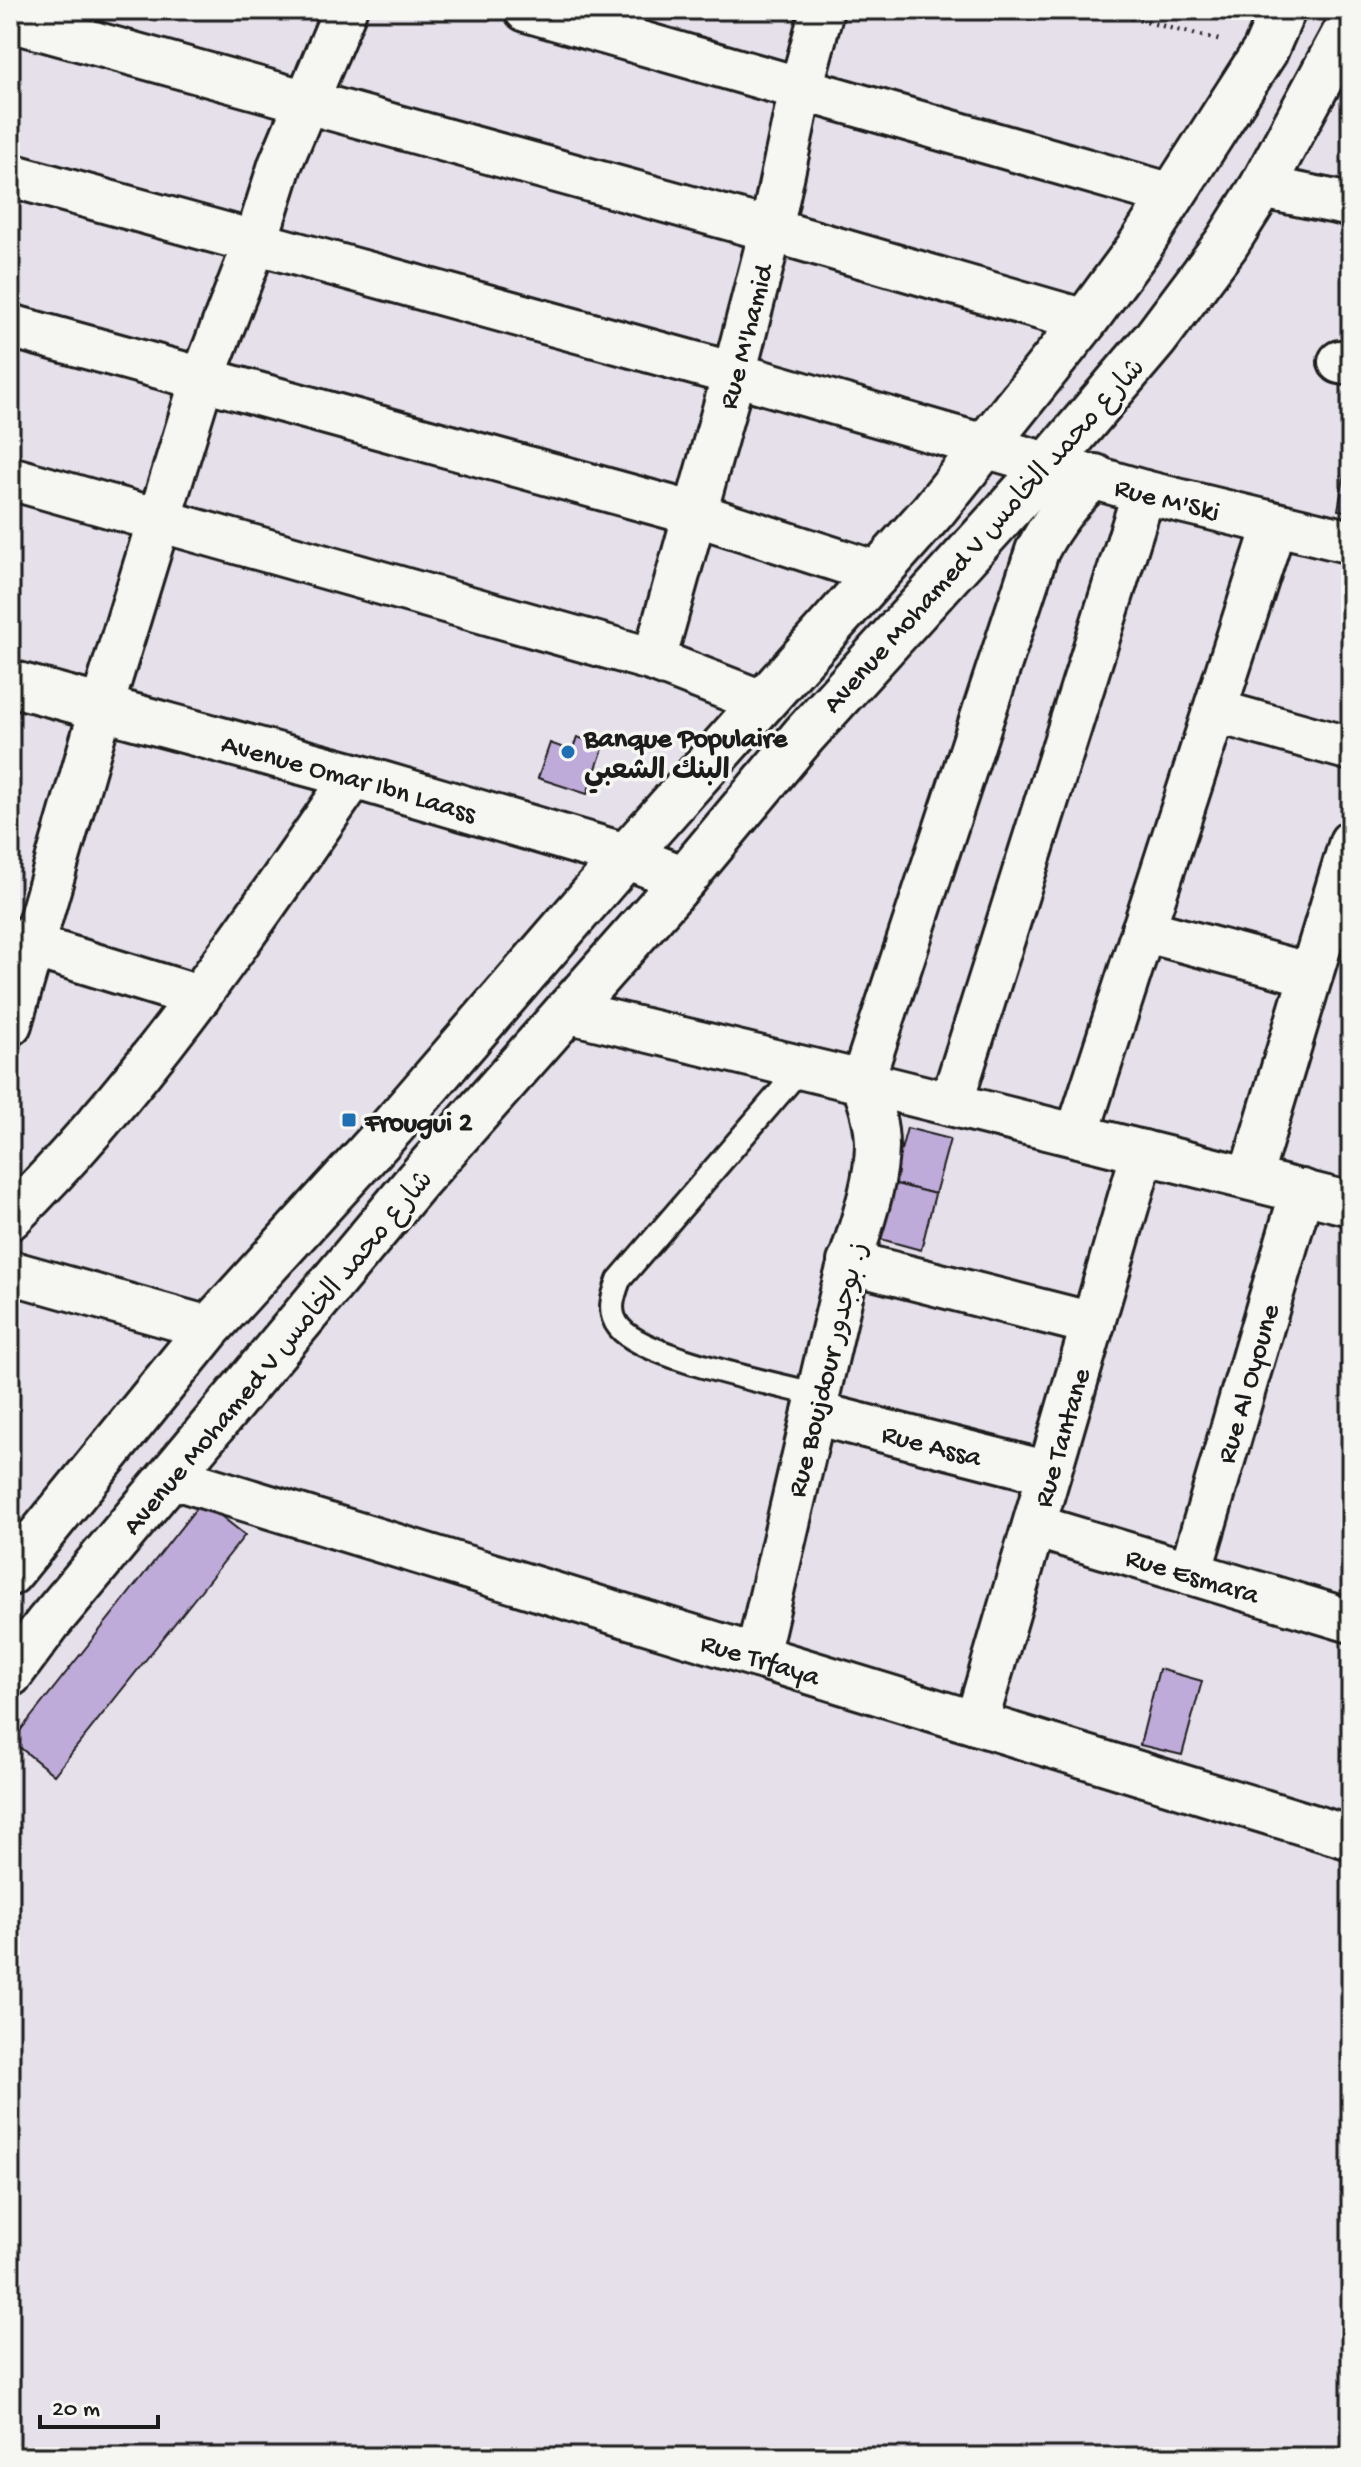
<svg xmlns="http://www.w3.org/2000/svg" width="1361" height="2467" font-family="'Gochi Hand','Playpen Sans Arabic',sans-serif">
  <style>
    .building { fill: #bfabda; stroke: #1c1c1c; stroke-width: 2 }
    .lines { fill: none; stroke-linecap: round; stroke-linejoin: round }
    .service-casing { stroke: #1c1c1c; stroke-width: 28 }
    .minor-casing { stroke: #1c1c1c; stroke-width: 48 }
    .tertiary-casing { stroke: #1c1c1c; stroke-width: 50 }
    .primary-casing { stroke: #1c1c1c; stroke-width: 50 }
    .path { stroke: #1c1c1c; stroke-width: 5; stroke-dasharray: 2 6; stroke-linecap: butt }
    .service { stroke: #f6f6f2; stroke-width: 22 }
    .minor { stroke: #f6f6f2; stroke-width: 42 }
    .tertiary { stroke: #f6f6f2; stroke-width: 44 }
    .primary { stroke: #f6f6f2; stroke-width: 44 }
    .poi-dot { fill: #1f6fb2; stroke: #f6f6f2; stroke-width: 3 }
    .labels { text-anchor: middle; stroke-width: 7; stroke-linejoin: round; paint-order: stroke }
    .street-label { font-size: 28px; fill: #1c1c1c; stroke: #f6f6f2 }
    .poi-label { font-size: 28px; font-weight: bold; fill: #1c1c1c; stroke: #f6f6f2; text-anchor: start }
  </style>
  <rect width="100%" height="100%" fill="#e6e0eb"/>
  <filter id="ink" filterUnits="userSpaceOnUse"><feTurbulence type="fractalNoise" baseFrequency=".0125" numOctaves="2"/><feDisplacementMap in="SourceGraphic" scale="16" xChannelSelector="R" yChannelSelector="G"/><feConvolveMatrix kernelMatrix="1 2 1 2 8 2 1 2 1" color-interpolation-filters="sRGB"/></filter>
  <g filter="url(#ink)">
    <!-- building -->
    <g class="building">
      <path d="M 1351,438 L 1351,512 L 1338,510 Z"/>
      <path d="M 577,737 L 604,746 L 587,794 L 538,778 L 550,743 L 572,751 Z"/>
      <path d="M 907,1128 L 950,1139 L 935,1194 L 892,1183 Z"/>
      <path d="M 892,1183 L 935,1194 L 921,1250 L 877,1238 Z"/>
      <path d="M 202,1501 L 245,1535 L 54,1775 L 12,1741 Z"/>
      <path d="M 1159,1669 L 1202,1681 L 1182,1755 L 1140,1745 Z"/>
    </g>
    <g class="lines">
      <defs>
        <path id="service" d="M 802,1067 L 619,1280 C 613,1296 607,1312 619,1327 C 643,1358 776,1384 818,1395"/>
        <g id="minor">
          <path d="M 526,10 L 1172,195"/>
          <path d="M 10,20 L 771,230 L 1085,321"/>
          <path id="s1" d="M 10,175 L 734,374 L 1144,492 L 1351,542"/>
          <path d="M 1262,187 L 1351,205"/>
          <path d="M 10,326 L 695,514 L 878,573"/>
          <path d="M 1340,362 L 1351,363"/>
          <path d="M 10,478 L 654,660 L 762,702"/>
          <path id="s2" d="M 654,660 L 734,374 L 771,230 L 801,88 L 822,10"/>
          <path d="M 1215,711 L 1351,749"/>
          <path d="M 1143,930 L 1311,975"/>
          <path d="M 10,939 L 199,997"/>
          <path d="M 566,1011 L 862,1082 L 1351,1204"/>
          <path d="M 10,1024 L 102,706 L 202,380 L 256,241 L 280,165 L 345,10"/>
          <path d="M 951,1104 L 1144,492"/>
          <path d="M 1077,1135 L 1275,524"/>
          <path d="M 1250,1178 L 1351,842"/>
          <path d="M 10,1218 C 143,1086 248,930 354,776"/>
          <path d="M 849,1262 L 1093,1324"/>
          <path d="M 10,1272 L 209,1328"/>
          <path id="s3" d="M 814,1413 L 1049,1473"/>
          <path id="s4" d="M 172,1477 L 1351,1838"/>
          <path id="s5" d="M 1034,1526 L 1351,1621"/>
          <path id="s6" d="M 1190,1573 L 1302,1191"/>
          <path d="M 757,1656 C 786,1534 814,1411 843,1288 C 854,1241 876,1195 877,1146 C 877,1123 871,1103 862,1082 L 1037,551 C 1052,521 1071,499 1095,476"/>
          <path id="s7" d="M 976,1723 L 1143,1152"/>
        </g>
        <g id="tertiary">
          <path id="s8" d="M 10,683 L 354,776 L 626,856 L 684,879"/>
        </g>
        <g id="primary">
          <path d="M 10,1573 L 209,1328 L 392,1127 L 626,856 L 933,511 L 1085,321 L 1138,249 L 1265,51 L 1283,10"/>
          <path d="M 10,1674 L 48,1623 L 417,1181 L 684,879 L 804,735 L 1049,464 L 1155,339 L 1226,244 L 1262,187 L 1351,22"/>
        </g>
      </defs>
      <!-- service casing -->
      <use href="#service" class="service-casing"/>
      <!-- minor casing -->
      <use href="#minor" class="minor-casing"/>
      <!-- tertiary casing -->
      <use href="#tertiary" class="tertiary-casing"/>
      <!-- primary casing -->
      <use href="#primary" class="primary-casing"/>
      <!-- path -->
      <path class="path" d="M 1100,10 L 1223,41"/>
      <!-- service -->
      <use href="#service" class="service"/>
      <!-- minor -->
      <use href="#minor" class="minor"/>
      <!-- tertiary -->
      <use href="#tertiary" class="tertiary"/>
      <!-- primary -->
      <use href="#primary" class="primary"/>
    </g>
  </g>
  <!-- markers -->
  <g class="poi-dot">
    <circle cx="568" cy="752" r="8"/>
    <rect x="341" y="1112" width="16" height="16" rx="4"/>
  </g>
  <g class="labels">
    <!-- street labels -->
    <g class="street-label">
      <text dy="10" stroke="none"><textPath href="#s2" startOffset="336">Rue M'hamid</textPath></text>
      <text dy="10" stroke="none"><textPath href="#s1" startOffset="1202">Rue M'Ski</textPath></text>
      <text transform="translate(982 534) rotate(-48)" y="10">Avenue Mohamed V شارع محمد الخامس</text>
      <text dy="10" stroke="none"><textPath href="#s8" startOffset="352">Avenue Omar Ibn Laass</textPath></text>
      <text transform="translate(276 1351) rotate(-50)" y="10">Avenue Mohamed V شارع محمد الخامس</text>
      <text transform="translate(825 1369) rotate(-76)" y="10">Rue Boujdour ز. بوجدور</text>
      <text dy="10" stroke="none"><textPath href="#s6" startOffset="198">Rue Al Oyoune</textPath></text>
      <text dy="10" stroke="none"><textPath href="#s7" startOffset="298">Rue Tantane</textPath></text>
      <text dy="10" stroke="none"><textPath href="#s3" startOffset="122">Rue Assa</textPath></text>
      <text dy="10" stroke="none"><textPath href="#s5" startOffset="166">Rue Esmara</textPath></text>
      <text dy="10" stroke="none"><textPath href="#s4" startOffset="616">Rue Trfaya</textPath></text>
    </g>
    <!-- poi labels -->
    <g class="poi-label">
      <text x="584" y="746">Banque Populaire<tspan x="584" dy="32">البنك الشعبي</tspan></text>
      <text x="365" y="1130">Frougui 2</text>
    </g>
  </g>
  <!-- margin -->
  <rect width="1361" height="2467" fill="none" stroke="#f6f6f2" stroke-width="40"/>
  <rect x="20" y="20" width="1321" height="2427" fill="none" stroke="#1c1c1c" stroke-width="3" filter="url(#ink)"/>
  <!-- scale -->
  <path d="M40 2415v12h118v-12" fill="none" stroke="#1c1c1c" stroke-width="4"/>
  <text x="52" y="2415" font-size="24" fill="#1c1c1c" stroke="#f6f6f2" stroke-width="6" paint-order="stroke">20 m</text>
</svg>
